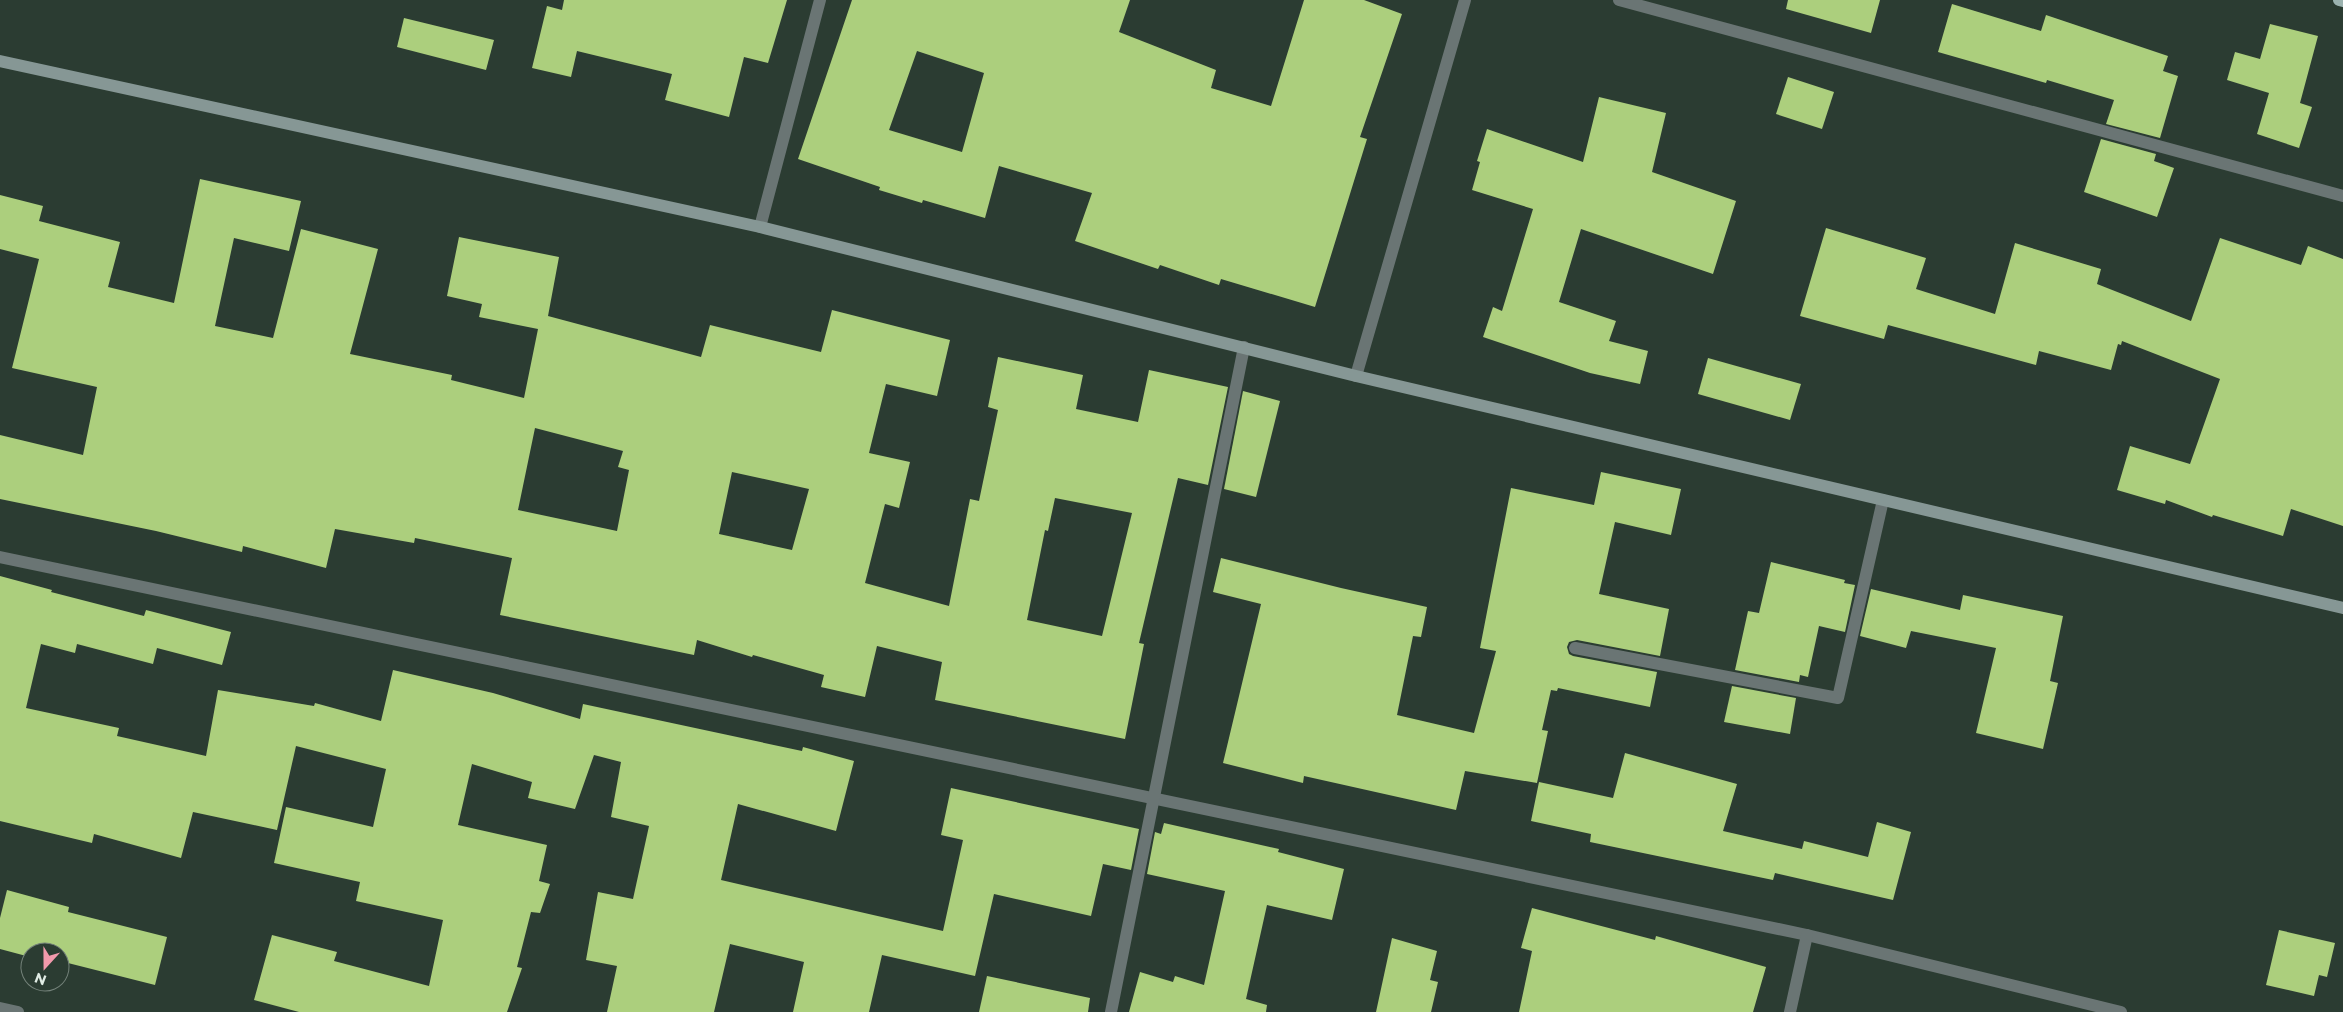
<svg xmlns="http://www.w3.org/2000/svg" width="2343" height="1012" font-family="Montserrat,sans-serif">
  <style>
    .building { fill: #accf7d; fill-rule: evenodd }
    .lines { fill: none; stroke-linecap: round; stroke-linejoin: round }
    .street { stroke: #6a7574; stroke-width: 12 }
    .secondary { stroke: #869795; stroke-width: 12 }
    .primary { stroke: #9bb2af; stroke-width: 12 }
  </style>
  <rect width="100%" height="100%" fill="#2b3c32"/>
  <!-- building -->
  <g class="building">
    <path d="M 564,0 L 787,0 L 768,63 L 744,57 L 729,117 L 665,100 L 672,74 L 577,51 L 571,77 L 532,68 L 547,6 L 562,10 Z"/>
    <path d="M 852,0 L 1130,0 L 1119,32 L 1216,70 L 1211,88 L 1271,106 L 1304,0 L 1364,0 L 1402,14 L 1360,137 L 1367,139 L 1315,307 L 1221,279 L 1219,285 L 1160,265 L 1158,269 L 1075,241 L 1092,193 L 999,166 L 985,218 L 923,200 L 922,203 L 879,190 L 880,187 L 798,159 ZM 917,51 L 984,73 L 962,152 L 889,130 Z"/>
    <path d="M 1788,0 L 1880,0 L 1871,33 L 1786,9 Z"/>
    <path d="M 1952,4 L 2041,31 L 2046,15 L 2168,56 L 2163,71 L 2178,76 L 2160,138 L 2106,124 L 2114,100 L 2047,80 L 2046,83 L 1938,52 Z"/>
    <path d="M 404,18 L 494,40 L 486,70 L 397,47 Z"/>
    <path d="M 2270,24 L 2318,36 L 2300,103 L 2312,107 L 2299,148 L 2257,134 L 2269,93 L 2227,80 L 2235,52 L 2260,59 Z"/>
    <path d="M 1788,77 L 1834,92 L 1822,129 L 1776,114 Z"/>
    <path d="M 1599,97 L 1666,113 L 1652,172 L 1736,201 L 1713,274 L 1581,229 L 1559,302 L 1616,321 L 1609,341 L 1648,351 L 1640,384 L 1590,373 L 1483,337 L 1493,307 L 1502,311 L 1533,209 L 1472,190 L 1480,162 L 1477,161 L 1487,129 L 1583,162 Z"/>
    <path d="M 2101,139 L 2156,154 L 2154,161 L 2174,168 L 2157,217 L 2084,192 Z"/>
    <path d="M 200,179 L 301,201 L 289,251 L 234,238 L 215,326 L 273,338 L 301,229 L 378,249 L 350,354 L 452,375 L 451,380 L 524,398 L 538,329 L 479,317 L 482,304 L 447,296 L 459,237 L 559,257 L 548,316 L 701,357 L 710,325 L 821,352 L 832,310 L 950,340 L 937,396 L 886,384 L 869,453 L 910,462 L 899,508 L 885,504 L 865,583 L 949,606 L 970,499 L 979,501 L 998,410 L 988,407 L 998,357 L 1083,375 L 1076,409 L 1138,422 L 1149,370 L 1228,387 L 1208,485 L 1178,478 L 1139,643 L 1144,644 L 1125,739 L 935,700 L 942,662 L 877,646 L 865,697 L 821,687 L 824,675 L 753,655 L 752,657 L 697,640 L 694,655 L 500,615 L 512,558 L 415,538 L 414,543 L 335,529 L 326,568 L 243,546 L 242,552 L 156,531 L 0,499 L 0,435 L 83,455 L 97,387 L 12,368 L 39,259 L 0,249 L 0,195 L 43,206 L 39,221 L 120,242 L 108,287 L 174,303 ZM 535,428 L 623,451 L 618,467 L 629,470 L 617,531 L 518,510 ZM 732,472 L 809,489 L 792,550 L 719,534 ZM 1055,498 L 1132,513 L 1102,636 L 1027,620 L 1045,530 L 1048,531 Z"/>
    <path d="M 1826,228 L 1926,258 L 1916,289 L 1995,314 L 2015,243 L 2101,269 L 2097,284 L 2191,321 L 2220,238 L 2301,265 L 2308,246 L 2343,259 L 2343,526 L 2291,509 L 2283,536 L 2213,515 L 2212,517 L 2166,500 L 2165,504 L 2117,490 L 2130,446 L 2190,464 L 2220,379 L 2122,341 L 2121,345 L 2118,344 L 2111,370 L 2039,351 L 2036,365 L 1888,325 L 1884,339 L 1800,316 Z"/>
    <path d="M 1708,358 L 1801,384 L 1790,420 L 1698,394 Z"/>
    <path d="M 1243,391 L 1280,401 L 1256,497 L 1224,489 Z"/>
    <path d="M 1601,472 L 1681,489 L 1671,535 L 1615,522 L 1599,594 L 1669,609 L 1660,656 L 1577,640 L 1569,642 L 1567,647 L 1569,654 L 1573,656 L 1657,672 L 1650,707 L 1558,688 L 1557,691 L 1551,690 L 1542,730 L 1548,731 L 1537,783 L 1465,771 L 1456,810 L 1304,776 L 1303,783 L 1223,763 L 1261,604 L 1213,592 L 1221,558 L 1341,588 L 1427,607 L 1421,637 L 1413,636 L 1397,715 L 1474,733 L 1496,651 L 1480,648 L 1511,488 L 1594,505 Z"/>
    <path d="M 1771,562 L 1845,580 L 1844,583 L 1855,585 L 1845,632 L 1819,626 L 1808,677 L 1800,675 L 1799,682 L 1735,670 L 1748,611 L 1759,613 Z"/>
    <path d="M 0,576 L 52,590 L 51,592 L 144,616 L 146,610 L 231,632 L 222,665 L 157,648 L 153,664 L 77,644 L 75,653 L 41,644 L 26,708 L 119,728 L 117,736 L 206,756 L 218,690 L 314,706 L 315,703 L 381,721 L 393,670 L 493,693 L 580,719 L 583,704 L 802,751 L 803,747 L 854,761 L 836,831 L 738,804 L 721,880 L 943,931 L 963,840 L 941,835 L 951,788 L 1139,829 L 1131,870 L 1103,864 L 1091,916 L 994,894 L 975,976 L 882,955 L 869,1012 L 793,1012 L 804,962 L 730,944 L 714,1012 L 607,1012 L 617,966 L 586,960 L 598,892 L 633,899 L 649,826 L 611,817 L 621,762 L 594,755 L 575,809 L 528,798 L 532,782 L 472,764 L 458,825 L 547,845 L 539,881 L 550,884 L 540,913 L 531,912 L 517,967 L 522,968 L 507,1012 L 299,1012 L 254,1000 L 272,935 L 337,952 L 334,961 L 429,986 L 443,920 L 356,901 L 360,882 L 274,863 L 286,807 L 373,827 L 386,769 L 296,746 L 277,830 L 193,812 L 181,858 L 94,834 L 92,843 L 0,821 Z"/>
    <path d="M 1871,589 L 1960,610 L 1963,595 L 2063,616 L 2050,681 L 2058,683 L 2043,749 L 1976,733 L 1996,648 L 1911,631 L 1906,648 L 1860,636 Z"/>
    <path d="M 1732,686 L 1796,698 L 1790,734 L 1724,722 Z"/>
    <path d="M 1625,753 L 1737,784 L 1723,831 L 1802,849 L 1804,841 L 1868,857 L 1877,822 L 1911,832 L 1893,900 L 1775,873 L 1773,880 L 1590,842 L 1591,834 L 1531,821 L 1539,782 L 1613,798 Z"/>
    <path d="M 1164,823 L 1279,849 L 1278,852 L 1344,869 L 1332,920 L 1267,905 L 1246,999 L 1267,1005 L 1266,1012 L 1129,1012 L 1140,972 L 1173,982 L 1175,976 L 1204,985 L 1225,891 L 1147,874 L 1155,832 L 1161,834 Z"/>
    <path d="M 7,890 L 69,907 L 68,912 L 167,937 L 155,985 L 60,961 L 60,952 L 30,952 L 30,957 L 0,949 L 0,918 Z"/>
    <path d="M 1532,908 L 1655,940 L 1656,936 L 1766,967 L 1753,1012 L 1519,1012 L 1532,951 L 1521,948 Z"/>
    <path d="M 2279,930 L 2335,943 L 2327,977 L 2319,975 L 2314,996 L 2266,985 Z"/>
    <path d="M 1392,938 L 1437,951 L 1430,980 L 1438,982 L 1431,1012 L 1376,1012 Z"/>
    <path d="M 987,976 L 1090,998 L 1088,1012 L 979,1012 Z"/>
  </g>
  <g class="lines">
    <!-- street -->
    <g class="street">
      <path d="M 1619,0 L 2343,196"/>
      <path d="M 760,227 L 820,0"/>
      <path d="M 1356,376 L 1465,0"/>
      <path d="M 0,557 L 1807,935 L 2121,1012"/>
      <path d="M 1575,648 L 1838,698 L 1883,500"/>
      <path d="M 0,1008 L 18,1012"/>
      <path d="M 1111,1012 L 1244,347"/>
      <path d="M 1790,1012 L 1807,935"/>
    </g>
    <!-- secondary -->
    <path class="secondary" d="M 0,61 L 760,227 L 1356,376 L 2343,608"/>
    <!-- primary -->
    <path class="primary" d="M 2339,0 L 2343,1"/>
  </g>
  <!-- north arrow -->
  <g transform="translate(45 967) rotate(201)"><circle r="24" fill="#2b3c32" stroke="#74827a"/>
  <path d="M0-4L9 19L0 12L-9 19Z" fill="#f29aac"/>
  <text y="-8" font-size="14" font-weight="bold" text-anchor="middle" fill="#e1ece5">N</text>
  </g>
</svg>
